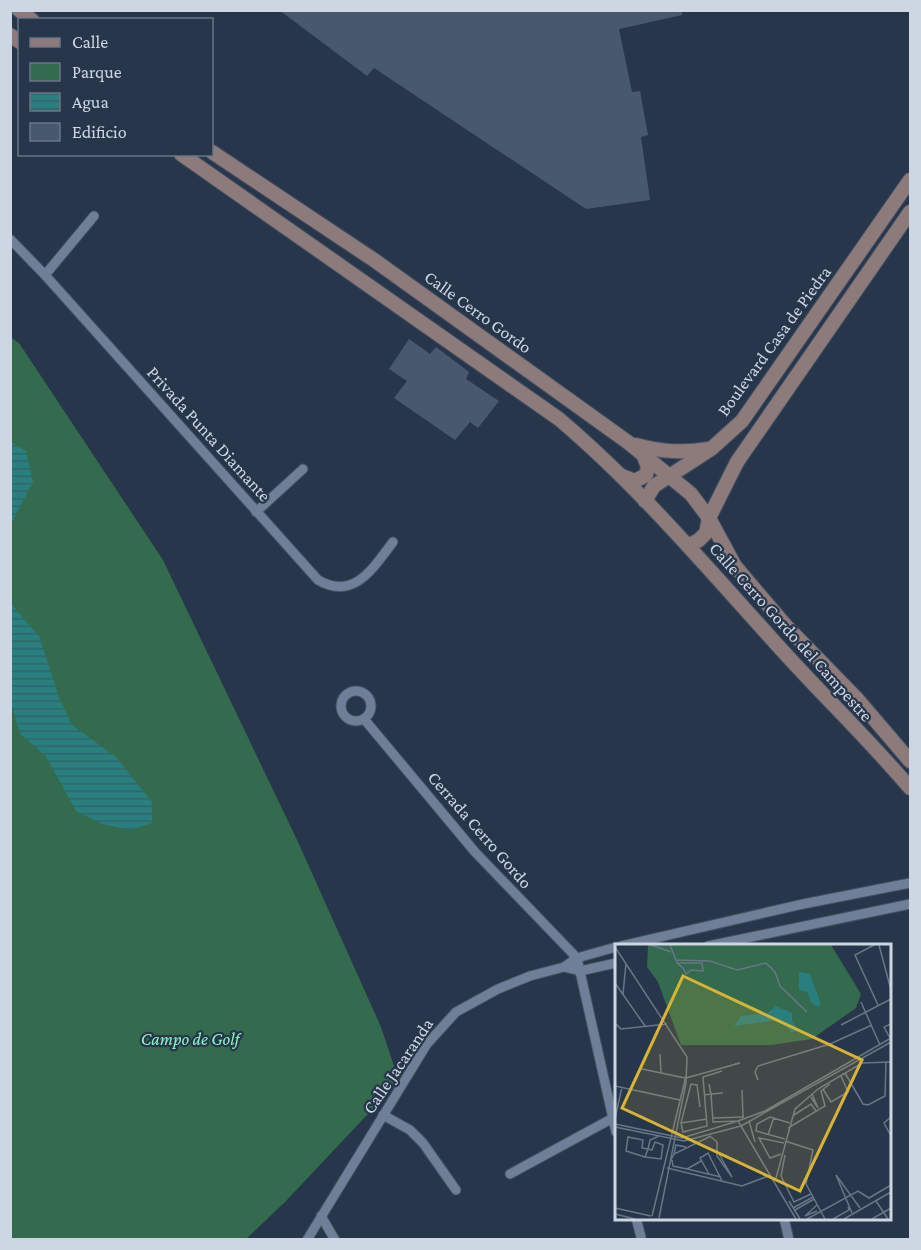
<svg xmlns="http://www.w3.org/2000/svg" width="921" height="1250" font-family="'Crimson Pro',serif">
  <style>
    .park { fill: #346a4e }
    .water { fill: url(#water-rules) }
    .building { fill: #48596f }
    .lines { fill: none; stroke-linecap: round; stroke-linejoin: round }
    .street-casing { stroke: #455163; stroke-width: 11 }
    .secondary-casing { stroke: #455163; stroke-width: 16 }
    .street { stroke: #6e7f97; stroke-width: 9 }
    .secondary { stroke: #8d7b7c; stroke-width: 14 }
    .labels { text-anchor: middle; stroke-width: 4.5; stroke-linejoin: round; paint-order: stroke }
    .street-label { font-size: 18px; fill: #cdd7e4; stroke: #27364b }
    .park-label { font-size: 18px; font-style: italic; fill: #8bf7be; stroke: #27364b }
    .inset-road { fill: none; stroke: #697688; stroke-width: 1.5 }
    .view { fill: #d8b434; fill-opacity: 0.15; stroke: #d8b434; stroke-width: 3 }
    .inset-edge { fill: none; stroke: #cdd7e4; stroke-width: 3 }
  </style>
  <defs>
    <pattern id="water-rules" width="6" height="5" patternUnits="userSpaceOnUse" patternTransform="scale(1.5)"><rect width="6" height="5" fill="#297e7e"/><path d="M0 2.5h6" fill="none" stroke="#316567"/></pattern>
  </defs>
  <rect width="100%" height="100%" fill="#27364b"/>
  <!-- park -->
  <path class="park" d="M 10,337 L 19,343 L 163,560 L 298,842 L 381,1027 L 399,1081 L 286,1201 L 246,1239 L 11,1239 Z"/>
  <!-- water -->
  <g class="water">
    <path d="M 11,442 L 26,451 L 33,482 L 11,524 Z"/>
    <path d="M 10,603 L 39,636 L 59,697 L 72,725 L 116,757 L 152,802 L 152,823 L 130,830 L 102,824 L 76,811 L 45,755 L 20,734 L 11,704 Z"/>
  </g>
  <!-- building -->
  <g class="building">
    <path d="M 279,10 L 682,10 L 682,15 L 619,29 L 632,92 L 640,91 L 648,135 L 641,137 L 650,200 L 586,209 L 374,68 L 367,76 Z"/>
    <path d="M 409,339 L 430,354 L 436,347 L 469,372 L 466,379 L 499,401 L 478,428 L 470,422 L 455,440 L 394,398 L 407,381 L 389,369 Z"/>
  </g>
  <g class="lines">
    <defs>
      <g id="street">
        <path d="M 10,239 L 45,275 L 318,580 C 354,601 373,568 393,542"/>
        <path d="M 45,275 L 94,216"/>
        <path d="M 256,512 L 303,469"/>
        <circle cx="356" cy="706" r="15"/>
        <path d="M 364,719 L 475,852 L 577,958 L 616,1132"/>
        <path d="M 621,946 L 803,904 L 910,883"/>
        <path d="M 708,946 L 910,904"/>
        <path d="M 564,967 L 580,971 L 616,963"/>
        <path d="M 383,1115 L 410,1130 L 423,1143 L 456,1190"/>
        <path d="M 510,1174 L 613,1118"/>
        <path d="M 321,1216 L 335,1240"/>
        <path d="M 636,1218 L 641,1237"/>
        <path d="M 784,1218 L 789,1240"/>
        <path d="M 307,1240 L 427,1044 L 456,1012 L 498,989 L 530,976 L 564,967 L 577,958 L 616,947"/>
      </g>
      <g id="secondary">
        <path d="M 19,10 L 32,20"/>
        <path d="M 10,35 L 20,42"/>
        <path d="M 212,152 L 374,260 L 629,443 L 691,494 L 709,518 L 735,566 L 751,585 L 786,626 L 858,700 L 910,761"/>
        <path d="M 181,154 L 559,419 C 637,485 703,563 771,638 C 816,689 866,736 910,788"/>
        <path d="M 636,445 C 662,452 683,453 709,449"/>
        <path d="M 622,476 L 635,481 L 646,475 L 648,467 L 643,454"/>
        <path d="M 645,501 L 654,486 L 711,449 L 742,421 L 910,180"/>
        <path d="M 688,546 L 699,540 L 706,533 L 709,518 L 737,462 L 910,212"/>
      </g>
    </defs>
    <!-- street casing -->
    <use href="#street" class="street-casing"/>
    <!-- secondary casing -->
    <use href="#secondary" class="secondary-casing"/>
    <!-- street -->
    <use href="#street" class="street"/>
    <!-- secondary -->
    <use href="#secondary" class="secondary"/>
  </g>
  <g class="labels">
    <!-- street labels -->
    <g class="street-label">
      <text transform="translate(478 312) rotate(36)" y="6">Calle Cerro Gordo</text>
      <text transform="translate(774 341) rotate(-54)" y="6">Boulevard Casa de Piedra</text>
      <text transform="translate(209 434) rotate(48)" y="6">Privada Punta Diamante</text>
      <text transform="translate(791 632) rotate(48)" y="6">Calle Cerro Gordo del Campestre</text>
      <text transform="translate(480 830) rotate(49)" y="6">Cerrada Cerro Gordo</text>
      <text transform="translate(398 1066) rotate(-56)" y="6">Calle Jacaranda</text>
    </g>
    <!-- park labels -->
    <g class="park-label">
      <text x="190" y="1045">Campo de Golf</text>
    </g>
  </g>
  <!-- overview -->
  <g transform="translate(615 944)">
    <rect width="276" height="276" fill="#27364b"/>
    <path d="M 33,1 L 216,1 L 246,50 L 241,64 L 197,95 L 156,101 L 66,101 L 43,38 L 32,23 Z" fill="#346a4e"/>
    <path d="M 184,28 L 195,30 L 206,60 L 203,63 L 196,58 L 192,48 L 184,46 ZM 161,62 L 177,69 L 177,77 L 184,87 L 176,88 L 165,76 L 119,82 L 126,72 L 152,69 Z" fill="#297e7e"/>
    <path class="inset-road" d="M 36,1 L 56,8M 55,1 L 61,16 L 95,17 L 122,26 L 151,19 L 160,28 L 165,42 L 192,68M 259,1 L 240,11 L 263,61M 264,1 L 276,46M 0,3 L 72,113 L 71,139 L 44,274M 61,16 L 62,19 L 68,24 L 71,30 L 76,26 L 88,27 L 87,19 L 63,19M 0,39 L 30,82M 8,50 L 11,19M 246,58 L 265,101M 0,79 L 6,85 L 52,80M 226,81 L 276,55M 275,94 L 269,83 L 276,80M 45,110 L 46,129M 27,125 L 70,134M 230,129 L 248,160 L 253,161 L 270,152 L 271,118M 71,134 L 125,119 L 120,120M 143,136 L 140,128 L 143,122 L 215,100 L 257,81M 94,140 L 96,150 L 108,149M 0,142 L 65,156M 208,145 L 216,158 L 233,148 L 226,132M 127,146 L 128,173M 89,151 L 96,150 L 98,178 L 123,177M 196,153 L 203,164 L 197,150M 85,163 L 82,141 L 76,140 L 66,179 L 68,188 L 92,182 L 88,133 L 107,127M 179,171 L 196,160 L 201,167M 276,173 L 269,179 L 276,192M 98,174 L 129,173M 0,175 L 7,143M 134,177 L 140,198M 66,179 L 92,175M 0,180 L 67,194 L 123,177M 126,182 L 276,98M 0,183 L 69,197 L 126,182M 173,184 L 210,162 L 206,147 L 215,140M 153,191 L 159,173M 96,193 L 102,198 L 102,212 L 117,233 L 103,208M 170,195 L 141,187 L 142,180 L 155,173 L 175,179M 170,197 L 198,206 L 191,240 L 210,275M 59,210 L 61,201 L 71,203M 166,210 L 155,214 L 144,194 L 169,199M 170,211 L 166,232 L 179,258 L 196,250M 30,213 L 46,215 L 48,201 L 40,198 L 37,206 L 33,205 L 27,204 L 28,196 L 13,193 L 11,207 L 30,213 L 33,205 L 35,196 L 44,192M 57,216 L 58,222 L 72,225M 86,217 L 72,225 L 106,233M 55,218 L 59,210 L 96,192M 52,224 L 127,242 L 156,231M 94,230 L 85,214 L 93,209 L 107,237M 161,234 L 180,165 L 203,145 L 247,119 L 276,118M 174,257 L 185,275M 261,257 L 273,275M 0,264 L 36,272M 178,264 L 198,253M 180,266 L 199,255M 202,267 L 190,272 L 202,261M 237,269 L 221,231 L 245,264M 0,270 L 20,275M 37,272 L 71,132M 181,275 L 123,177 L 150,167 L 276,94M 192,275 L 243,247 L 254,254 L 276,241M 218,275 L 234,266 L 233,263M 229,275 L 276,248M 257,275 L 276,264"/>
    <path class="view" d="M 68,32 L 247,116 L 185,247 L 7,164 Z"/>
    <rect width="276" height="276" class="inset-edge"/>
  </g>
  <!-- border -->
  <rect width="921" height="1250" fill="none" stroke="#cdd7e4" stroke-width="24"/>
  <!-- legend -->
  <rect x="18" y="18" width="195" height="138" fill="#27364b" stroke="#697688" stroke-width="1.5"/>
  <rect x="30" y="38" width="30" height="9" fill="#8d7b7c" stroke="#697688" stroke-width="1.5"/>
  <text x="72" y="48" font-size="18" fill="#cdd7e4">Calle</text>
  <rect x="30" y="63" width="30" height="18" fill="#346a4e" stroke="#697688" stroke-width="1.5"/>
  <text x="72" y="78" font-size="18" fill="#cdd7e4">Parque</text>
  <rect x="30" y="93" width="30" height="18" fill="url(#water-rules)" stroke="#697688" stroke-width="1.5"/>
  <text x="72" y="108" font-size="18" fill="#cdd7e4">Agua</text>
  <rect x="30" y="123" width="30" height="18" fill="#48596f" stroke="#697688" stroke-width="1.5"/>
  <text x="72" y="138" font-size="18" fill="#cdd7e4">Edificio</text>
</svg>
